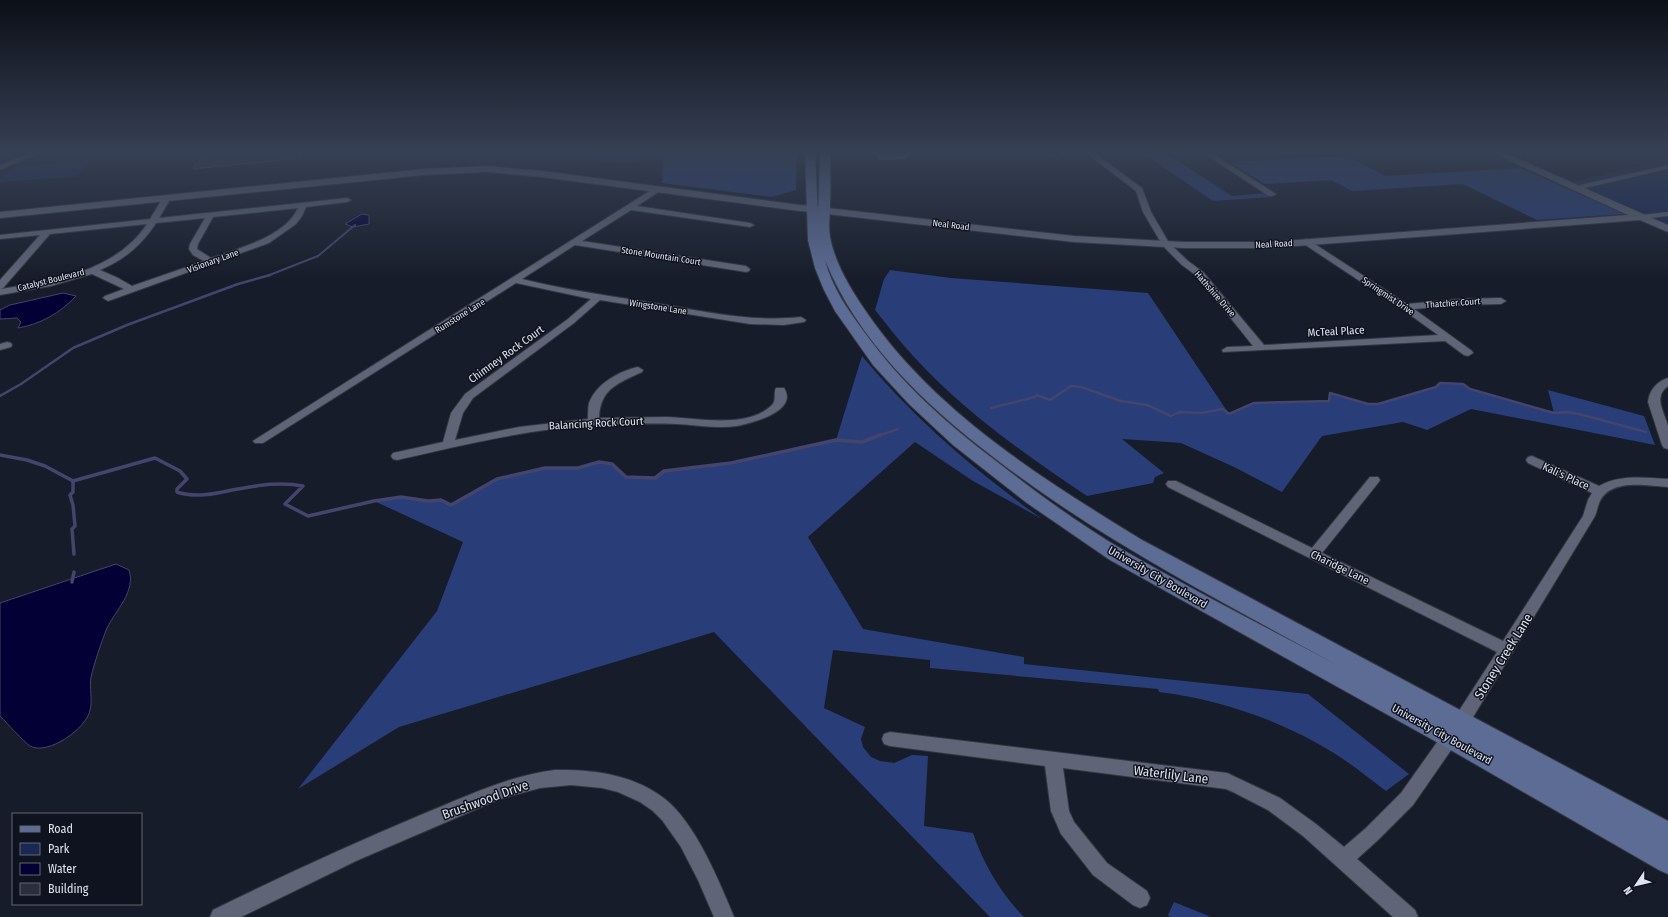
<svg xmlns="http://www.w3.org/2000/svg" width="1668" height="917" font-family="'Fira Sans Condensed',sans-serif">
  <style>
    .green { fill: #192855 }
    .forest { fill: #293d79 }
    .water { fill: #020034; stroke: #44446c }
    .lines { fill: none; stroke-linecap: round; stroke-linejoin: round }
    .stream-far2 { stroke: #44446c; stroke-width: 2 }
    .stream-far1 { stroke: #44446c; stroke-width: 2.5 }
    .stream { stroke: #44446c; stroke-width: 3.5 }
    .building { fill: #292f3d; stroke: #4f5565 }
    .minor-casing { stroke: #333741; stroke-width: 2 }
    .tertiary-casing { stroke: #333741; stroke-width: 2 }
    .secondary-casing { stroke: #333741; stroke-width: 2 }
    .minor { fill: #5f6576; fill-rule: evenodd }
    .tertiary { fill: #5f6576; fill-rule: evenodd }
    .secondary { fill: #5d6c95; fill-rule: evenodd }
    .labels { text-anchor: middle; stroke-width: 3; stroke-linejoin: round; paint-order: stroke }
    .far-street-label { font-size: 9px; fill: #dfe3ed; stroke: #0e131f }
    .street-label { font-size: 11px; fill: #dfe3ed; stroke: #0e131f }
    .near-street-label { font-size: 13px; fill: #dfe3ed; stroke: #0e131f }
  </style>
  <rect width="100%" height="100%" fill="#161c29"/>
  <!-- green -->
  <g class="green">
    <path d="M 590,152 L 646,152 L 637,163 L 632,164 L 580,159 Z"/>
    <path d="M 1668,159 L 1668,224 L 1572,182 Z"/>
    <path d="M 93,161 L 74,177 L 0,182 L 0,178 L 16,166 Z"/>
  </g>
  <!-- forest -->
  <g class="forest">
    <path d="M 664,152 L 797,152 L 796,190 L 772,197 L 662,183 Z"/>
    <path d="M 1141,152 L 1164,152 L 1232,196 L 1265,193 L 1272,197 L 1213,201 Z"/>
    <path d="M 1346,156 L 1385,176 L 1521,168 L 1624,214 L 1537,220 L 1463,184 L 1352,191 L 1331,180 L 1265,184 L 1229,162 Z"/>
    <path d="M 890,270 L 951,278 L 1148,293 L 1229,414 L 1254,403 L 1329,401 L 1330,393 L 1368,404 L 1378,404 L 1436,387 L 1440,383 L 1463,384 L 1470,389 L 1554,413 L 1548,390 L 1644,416 L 1655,445 L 1471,409 L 1427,430 L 1403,422 L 1322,436 L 1282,492 L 1234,467 L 1181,443 L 1122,439 L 1164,473 L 1155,477 L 1153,483 L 1087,496 C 1026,455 964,412 914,357 C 900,342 888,326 875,310 L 884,279 Z"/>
    <path d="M 862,356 C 914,419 977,472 1042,519 L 973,481 L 915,442 L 808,537 L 863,629 L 1024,657 L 1024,664 L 1308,694 L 1409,774 L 1386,791 C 1370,779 1354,766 1337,755 C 1283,721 1222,700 1159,692 L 1158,689 L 930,668 L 930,660 L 833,650 L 824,708 L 865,727 L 861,739 L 863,747 L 871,757 L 880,761 L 894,763 L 912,755 L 928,756 L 924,826 L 973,833 C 983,863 1001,894 1024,917 L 990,917 L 714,632 L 399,727 L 298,789 L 437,611 L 463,542 L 374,501 L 401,497 L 428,501 L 441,500 L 451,505 L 497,479 L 545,468 L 578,468 L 599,462 L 612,464 L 626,477 L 655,478 L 664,471 L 679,470 L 731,463 L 836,440 Z"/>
    <path d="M 1174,902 L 1211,917 L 1170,917 L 1168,915 Z"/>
  </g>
  <!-- water -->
  <g class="water">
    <path d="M 362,214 L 369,215 L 369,224 L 353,227 L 345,224 Z"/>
    <path d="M 63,293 L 76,296 C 60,313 41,324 18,328 L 21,322 L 17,318 L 0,319 L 0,310 L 10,305 Z"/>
    <path d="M 116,564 L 129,570 C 136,591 116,610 107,628 C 102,640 94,664 91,677 C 89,688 93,700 90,710 C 87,728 48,756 30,746 C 23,741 7,723 0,716 L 0,603 Z"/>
  </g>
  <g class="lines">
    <!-- stream-far2 -->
    <g class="stream-far2">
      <path d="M 1047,152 L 1057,158"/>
      <path d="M 267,276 L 318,256 L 355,225"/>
    </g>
    <!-- stream-far1 -->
    <g class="stream-far1">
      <path d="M 0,396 L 21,384 L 73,348 L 127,325 L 238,284 L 270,275"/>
      <path d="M 991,408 L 1035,397 L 1036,395 L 1050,400 L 1071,386 L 1081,387 L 1121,401 L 1147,405 L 1171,416 L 1179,412 L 1201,413 L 1223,409 L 1229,414 L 1254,403 L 1329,401 L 1330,393 L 1368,404 L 1378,404 L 1436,387 L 1440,383 L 1463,384 L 1470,389 L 1554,413 L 1567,412 L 1579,414 L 1646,432"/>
      <path d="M 878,436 L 898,429"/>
    </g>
    <!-- stream -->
    <g class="stream">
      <path d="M 0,455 L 27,460 L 45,466 L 73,481 L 155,458 L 180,471 L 187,479 L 177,489 L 177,492 C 194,498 215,494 232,490 C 256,486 279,481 303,486 L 285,504 L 308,516 L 374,501 L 401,497 L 428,501 L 441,500 L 451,505 L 497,479 L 545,468 L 578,468 L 599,462 L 612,464 L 626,477 L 655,478 L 664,471 L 731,463 L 836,440 L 862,442 L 880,435"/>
      <path d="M 73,481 L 73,492 L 70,495 L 73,505 L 75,526 L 72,529 L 74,554"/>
      <path d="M 72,582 L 74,572"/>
    </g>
  </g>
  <!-- building -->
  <path class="building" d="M 206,152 L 231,152 L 229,155 L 250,152 L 300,152 L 300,158 L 193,169 Z"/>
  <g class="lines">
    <defs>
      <g id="minor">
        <path d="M 32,152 L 41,152 L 0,170 L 0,165 Z"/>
        <path d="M 875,152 L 881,152 L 882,155 L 902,155 L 902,152 L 908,152 L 908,157 L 905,159 L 879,159 L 876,157 Z"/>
        <path d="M 1085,152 L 1093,152 L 1142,188 L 1151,212 L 1169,243 L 1188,261 L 1203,272 L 1264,345 L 1438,335 L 1402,309 L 1304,244 L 1303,242 L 1304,240 L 1307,239 L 1407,304 L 1461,299 L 1501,298 L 1506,301 L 1501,304 L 1461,305 L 1414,309 L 1472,351 L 1473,353 L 1468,356 L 1464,355 L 1445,341 L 1223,352 L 1222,350 L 1227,347 L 1253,346 L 1197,276 L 1182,265 L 1163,246 L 1143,212 L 1136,191 Z"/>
        <path d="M 1202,152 L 1210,152 L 1276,194 L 1272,196 L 1269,196 Z"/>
        <path d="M 1668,165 L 1668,169 L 1576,190 L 1572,188 L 1576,186 Z"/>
        <path d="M 656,187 L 662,187 L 663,189 L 637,206 L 750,223 L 754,225 L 750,227 L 631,210 L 582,241 L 746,266 L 750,269 L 749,271 L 746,272 L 575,245 L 522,279 C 570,291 618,297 666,305 C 711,313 755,322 801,317 L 806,320 L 804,322 L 784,325 L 750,324 L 600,300 L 574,323 L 473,398 L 463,413 L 455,440 L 519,427 L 588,419 C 588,414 588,408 589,403 C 596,384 619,371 638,367 L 643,370 L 642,372 C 618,383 600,389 599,418 C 622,418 644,417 667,417 C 697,418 748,429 772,405 C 777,399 773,393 776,388 L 784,388 C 799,411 752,423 737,426 C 717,429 697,425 677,424 C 649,423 622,424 595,425 C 528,429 462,445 397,460 L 393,459 L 391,456 L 393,453 L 443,442 L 451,413 L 465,394 L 568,319 L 591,299 L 516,283 L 263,443 L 255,443 L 253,441 Z"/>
        <path d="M 164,196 L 170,196 L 171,198 L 159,218 L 347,198 L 351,200 L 347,202 L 306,207 L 302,216 L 296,224 L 269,243 L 111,300 L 108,301 L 103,298 L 105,296 L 124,289 L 92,274 L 51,286 L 0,295 L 0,289 C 53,281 115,272 147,224 L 50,234 L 3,288 L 0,289 L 0,280 L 40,235 L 0,239 L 0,235 L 150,219 ZM 298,208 C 285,237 239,248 211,258 L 197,249 L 198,244 L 213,217 ZM 205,218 L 190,244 L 189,249 L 193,255 L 204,261 L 132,286 L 118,278 L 100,270 C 124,260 142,245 156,223 Z"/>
        <path d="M 1668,212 L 1668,216 L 1641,219 L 1637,217 L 1641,215 Z"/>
        <path d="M 7,342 L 11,343 L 12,345 L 11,347 L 0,350 L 0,344 Z"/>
        <path d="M 1668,378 L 1668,386 C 1653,397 1664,411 1668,426 C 1668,433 1668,441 1668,449 L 1664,448 L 1662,445 L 1648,402 C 1649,391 1657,381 1668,378 Z"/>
        <path d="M 1532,456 L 1599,486 C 1620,474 1645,478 1668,479 L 1668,487 C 1647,486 1612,478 1600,501 C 1598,505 1597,511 1595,516 L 1467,727 L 1413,805 L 1378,840 L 1357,859 L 1415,910 L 1418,917 L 1393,917 L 1303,836 L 1268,810 L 1233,792 L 1226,789 L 1063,768 L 1069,811 L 1074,822 L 1107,863 L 1147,891 L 1150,898 L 1147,905 L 1140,908 L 1133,905 L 1093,875 L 1061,834 L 1051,811 L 1045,766 L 890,746 L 884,744 L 882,739 L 884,734 L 890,732 L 1227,773 L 1280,798 L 1316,824 L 1344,847 L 1366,828 L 1401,793 L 1455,717 L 1497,652 L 1168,487 L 1166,484 L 1168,481 L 1176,481 L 1312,548 L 1370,477 L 1378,477 L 1380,480 L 1378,483 L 1322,553 L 1503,641 L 1583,516 L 1588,500 L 1592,493 L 1528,463 L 1526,460 L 1528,457 Z"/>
        <path d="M 555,770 C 593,769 635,775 665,799 C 696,824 719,881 734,917 L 714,917 L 698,880 L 681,847 L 662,820 L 653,811 L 640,802 L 618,792 L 602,788 L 571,785 L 540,788 L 500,799 L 358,860 L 241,917 L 210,917 L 213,910 C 282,876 352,844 423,814 C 467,796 508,776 555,770 Z"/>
      </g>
      <path id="tertiary" d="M 1491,152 L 1503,152 L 1668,225 L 1668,232 L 1640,220 L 1270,248 L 1184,248 L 1074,242 L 792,210 L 542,177 L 487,172 L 424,175 L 0,218 L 0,212 L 424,169 L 487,166 L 542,171 L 792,204 L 1074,236 L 1184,242 L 1270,242 L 1628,215 Z"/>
      <path id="secondary" d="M 805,152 L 815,152 L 818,215 L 820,152 L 830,152 C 830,169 831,187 830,204 C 830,215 828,226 830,237 C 835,264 851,290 867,313 C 935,412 1041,478 1142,540 L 1668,821 L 1668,874 L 1659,870 L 1442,745 L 1110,560 L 1027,503 L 953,445 L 909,404 L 873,365 L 835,311 L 824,290 L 815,268 L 808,240 ZM 825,260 C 858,341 924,404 992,456 C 1099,539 1219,600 1337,665 C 1266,627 1194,591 1125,551 C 1080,525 1037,493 996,461 C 947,424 901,383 865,333 C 848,310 832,288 825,260 Z"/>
    </defs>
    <!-- minor casing -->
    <use href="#minor" class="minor-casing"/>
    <!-- tertiary casing -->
    <use href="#tertiary" class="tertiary-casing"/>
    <!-- secondary casing -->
    <use href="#secondary" class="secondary-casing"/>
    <!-- minor -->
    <use href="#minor" class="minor"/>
    <!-- tertiary -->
    <use href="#tertiary" class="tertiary"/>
    <!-- secondary -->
    <use href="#secondary" class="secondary"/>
  </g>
  <!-- sky -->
  <linearGradient id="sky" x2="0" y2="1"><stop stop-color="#0c0f17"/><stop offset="0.54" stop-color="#364054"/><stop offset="1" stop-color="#364054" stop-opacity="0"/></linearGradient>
  <rect width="1668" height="281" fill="url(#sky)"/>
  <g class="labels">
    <!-- far-street labels -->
    <g class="far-street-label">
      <text transform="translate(951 225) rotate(7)" y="3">Neal Road</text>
      <text transform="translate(1274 244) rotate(-3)" y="3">Neal Road</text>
      <text transform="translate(661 256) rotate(9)" y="3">Stone Mountain Court</text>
      <text transform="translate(213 261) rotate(-20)" y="3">Visionary Lane</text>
      <text transform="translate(51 280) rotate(-14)" y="3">Catalyst Boulevard</text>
      <text transform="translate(1215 294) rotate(49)" y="3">Hathshire Drive</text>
      <text transform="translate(1388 296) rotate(34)" y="3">Springmist Drive</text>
      <text transform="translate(1453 303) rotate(-4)" y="3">Thatcher Court</text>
      <text transform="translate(658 307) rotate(9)" y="3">Wingstone Lane</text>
      <text transform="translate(460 316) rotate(-32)" y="3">Rumstone Lane</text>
    </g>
    <!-- street labels -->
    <g class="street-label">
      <text transform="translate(1336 331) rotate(-3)" y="4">McTeal Place</text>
      <text transform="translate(506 354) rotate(-36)" y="4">Chimney Rock Court</text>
      <text transform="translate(596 423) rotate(-3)" y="4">Balancing Rock Court</text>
      <text transform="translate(1566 476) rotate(25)" y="4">Kali's Place</text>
      <text transform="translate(1340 567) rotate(26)" y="4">Charidge Lane</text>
      <text transform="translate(1158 577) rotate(30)" y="4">University City Boulevard</text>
      <text transform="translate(1442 734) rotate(29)" y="4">University City Boulevard</text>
    </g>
    <!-- near-street labels -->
    <g class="near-street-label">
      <text transform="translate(1503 656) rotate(-58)" y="5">Stoney Creek Lane</text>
      <text transform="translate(1171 774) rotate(7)" y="5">Waterlily Lane</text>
      <text transform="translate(485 799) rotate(-20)" y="5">Brushwood Drive</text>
    </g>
  </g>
  <!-- legend -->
  <rect x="12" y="813" width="130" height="92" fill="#0e131f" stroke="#626671"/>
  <rect x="20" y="826" width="20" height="6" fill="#5d6c95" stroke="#626671"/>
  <text x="48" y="833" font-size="12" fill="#dfe3ed">Road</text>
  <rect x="20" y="843" width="20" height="12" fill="#192855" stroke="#626671"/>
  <text x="48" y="853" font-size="12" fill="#dfe3ed">Park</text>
  <rect x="20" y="863" width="20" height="12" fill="#020034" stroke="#626671"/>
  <text x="48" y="873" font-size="12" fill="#dfe3ed">Water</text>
  <rect x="20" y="883" width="20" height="12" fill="#292f3d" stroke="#626671"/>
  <text x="48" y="893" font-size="12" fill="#dfe3ed">Building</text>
  <!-- north arrow -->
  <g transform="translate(1636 885) rotate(235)" stroke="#0e131f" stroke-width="3" paint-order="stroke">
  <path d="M0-3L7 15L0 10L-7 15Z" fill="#dfe3ed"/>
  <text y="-6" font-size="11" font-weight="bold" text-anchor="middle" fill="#dfe3ed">N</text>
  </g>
</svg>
